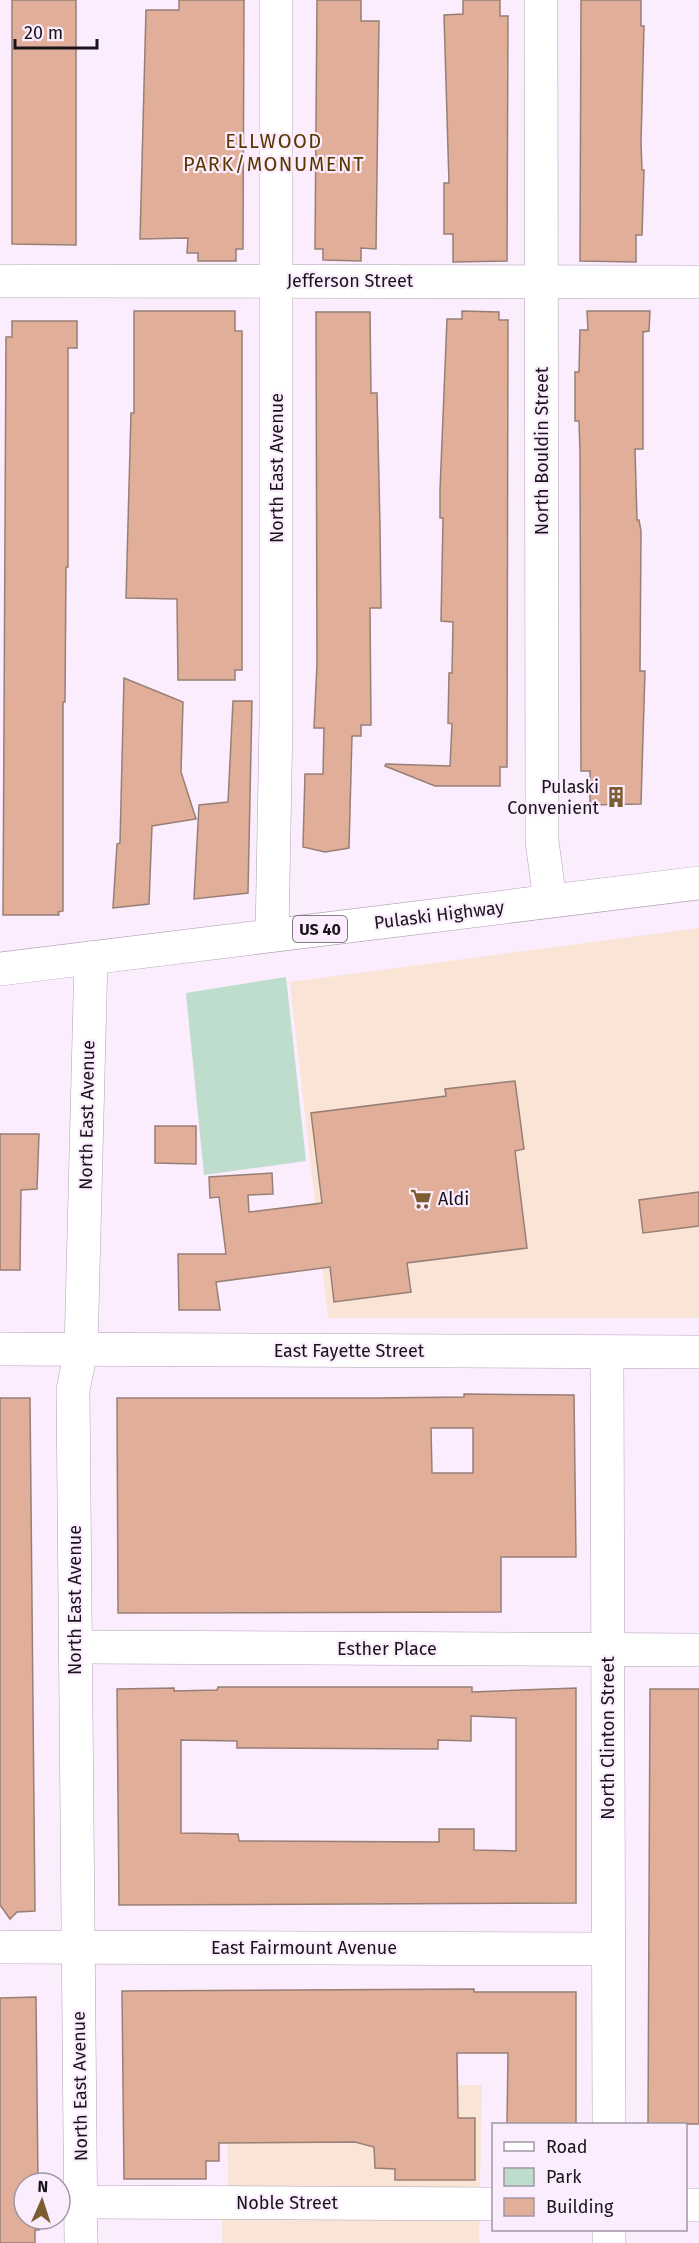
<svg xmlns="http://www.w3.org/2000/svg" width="699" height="2243" font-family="'Fira Sans',sans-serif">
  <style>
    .commercial { fill: #f9e4d6 }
    .green { fill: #beddcc }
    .building { fill: #e1ae9a; stroke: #987f75; stroke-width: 1.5; fill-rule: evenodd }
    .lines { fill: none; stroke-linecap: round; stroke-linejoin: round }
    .minor-casing { stroke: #b1a0b4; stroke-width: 34 }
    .major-casing { stroke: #b1a0b4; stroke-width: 34 }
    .minor { stroke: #fff; stroke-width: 33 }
    .major { stroke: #fff; stroke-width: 33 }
    .labels { text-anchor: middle; stroke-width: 4.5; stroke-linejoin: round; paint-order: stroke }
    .shield { fill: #fbedfe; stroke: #5d545f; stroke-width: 1.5 }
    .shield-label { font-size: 16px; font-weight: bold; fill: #19131b }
    .street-label { font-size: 18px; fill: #19131b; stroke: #fbedfe }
    .poi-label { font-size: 18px; fill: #19131b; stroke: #fbedfe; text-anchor: end }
    .neighbourhood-label { font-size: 20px; letter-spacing: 1.5px; fill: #593800; stroke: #fbedfe }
  </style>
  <rect width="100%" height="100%" fill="#fbedfe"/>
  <!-- commercial -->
  <g class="commercial">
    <path d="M 699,928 L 699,1318 L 328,1318 L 290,982 Z"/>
    <path d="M 482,2085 L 479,2243 L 222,2243 L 222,2203 L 228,2203 L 227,2087 Z"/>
  </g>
  <!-- green -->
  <path class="green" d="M 286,977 L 306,1161 L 204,1175 L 186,993 Z"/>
  <!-- building -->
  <g class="building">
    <path d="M 12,0 L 76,0 L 76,245 L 12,244 Z"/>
    <path d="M 179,0 L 244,0 L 243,249 L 236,249 L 236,261 L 198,261 L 198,253 L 187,253 L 188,238 L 140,239 L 146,10 L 179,10 Z"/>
    <path d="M 317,0 L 361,0 L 361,21 L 379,21 L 376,249 L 361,248 L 361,261 L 323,260 L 323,249 L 315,249 Z"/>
    <path d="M 463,0 L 500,0 L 500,16 L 508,16 L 507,261 L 453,262 L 453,234 L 444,234 L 444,183 L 449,183 L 444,15 L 463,14 Z"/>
    <path d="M 581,0 L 641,0 L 641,26 L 644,26 L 641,143 L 642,170 L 644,170 L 642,235 L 636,235 L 636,262 L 580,261 Z"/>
    <path d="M 134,311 L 235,311 L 235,331 L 242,331 L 242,670 L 235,670 L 235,680 L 178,680 L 177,599 L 126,598 L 131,413 L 134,413 Z"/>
    <path d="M 462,311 L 499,312 L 499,320 L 508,320 L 507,767 L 500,767 L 500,786 L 435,786 L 385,766 L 386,764 L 450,766 L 452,724 L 448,723 L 449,673 L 452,673 L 453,622 L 441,621 L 443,518 L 440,518 L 440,490 L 447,319 L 462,319 Z"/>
    <path d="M 587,311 L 650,311 L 649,331 L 643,332 L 643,449 L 635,449 L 637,520 L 639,520 L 641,531 L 640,671 L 645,671 L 641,804 L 590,805 L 590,771 L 581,771 L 580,452 L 579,421 L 575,421 L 575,372 L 579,372 L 580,330 L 588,330 Z"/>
    <path d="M 316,312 L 370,312 L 371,393 L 377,393 L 380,526 L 381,608 L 370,608 L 371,725 L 361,725 L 361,736 L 352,736 L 349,848 L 325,852 L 303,847 L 305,774 L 323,774 L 324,728 L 314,728 L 317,664 Z"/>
    <path d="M 12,321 L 77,321 L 77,348 L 68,348 L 68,567 L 66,567 L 65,702 L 63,702 L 63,911 L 58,912 L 59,915 L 3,915 L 6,337 L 12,337 Z"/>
    <path d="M 124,678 L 183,702 L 181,772 L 196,819 L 152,826 L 149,904 L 113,908 L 117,844 L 120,843 Z"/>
    <path d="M 233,701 L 252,701 L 248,893 L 194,899 L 199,805 L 228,802 Z"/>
    <path d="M 515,1081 L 524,1149 L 515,1151 L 527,1248 L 407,1263 L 411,1292 L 334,1302 L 330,1267 L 216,1282 L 220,1310 L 179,1310 L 178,1254 L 226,1254 L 219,1197 L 210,1198 L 209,1177 L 272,1173 L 273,1194 L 248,1195 L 249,1212 L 322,1203 L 311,1113 L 446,1096 L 445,1089 Z"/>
    <path d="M 155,1126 L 196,1126 L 196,1164 L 155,1163 Z"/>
    <path d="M 0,1134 L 39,1134 L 37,1189 L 21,1190 L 20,1270 L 0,1270 Z"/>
    <path d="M 699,1192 L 699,1226 L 643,1233 L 639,1200 Z"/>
    <path d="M 464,1394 L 574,1395 L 576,1557 L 501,1557 L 501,1612 L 118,1613 L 117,1398 L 377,1398 L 464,1397 ZM 431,1428 L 473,1428 L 473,1473 L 432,1473 Z"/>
    <path d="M 0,1398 L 30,1398 L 35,1911 L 17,1912 L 10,1919 L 0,1905 Z"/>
    <path d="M 218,1687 L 472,1687 L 472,1692 L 576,1688 L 576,1903 L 119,1905 L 117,1689 L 174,1688 L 174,1691 L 217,1690 ZM 471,1716 L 516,1718 L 516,1851 L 474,1850 L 474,1829 L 439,1829 L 439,1842 L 239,1841 L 238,1834 L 181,1833 L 181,1740 L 237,1741 L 237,1748 L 438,1749 L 438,1740 L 471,1741 Z"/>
    <path d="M 650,1689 L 699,1689 L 699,2124 L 648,2124 Z"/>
    <path d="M 474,1989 L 474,1992 L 576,1992 L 576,2124 L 507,2124 L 508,2053 L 457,2053 L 458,2118 L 475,2118 L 475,2180 L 395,2180 L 395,2169 L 375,2168 L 374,2147 L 355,2142 L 219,2143 L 219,2161 L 206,2161 L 206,2179 L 124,2179 L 122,1991 Z"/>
    <path d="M 36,1997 L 38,2183 L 24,2183 L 24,2219 L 39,2219 L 39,2230 L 35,2230 L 35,2243 L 0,2243 L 0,1998 Z"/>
  </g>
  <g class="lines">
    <defs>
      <g id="minor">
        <path d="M 541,0 L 542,841 L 550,901"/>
        <path d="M 0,281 L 699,282"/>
        <path d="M 272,935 L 276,722 L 276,0"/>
        <path d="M 607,1352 L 609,2124"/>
        <path d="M 75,1647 L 699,1650"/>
        <path d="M 0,1947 L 608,1949"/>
        <path d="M 81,2202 L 494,2204"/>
        <path d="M 686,2205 L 699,2205"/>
        <path d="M 609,2230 L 609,2243"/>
        <path d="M 81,2243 L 73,1390 L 81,1350 L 91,958"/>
      </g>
      <g id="major">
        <path d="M 0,969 L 699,883"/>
        <path d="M 0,1349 L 699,1352"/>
      </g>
    </defs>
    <!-- minor casing -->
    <use href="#minor" class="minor-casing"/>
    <!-- major casing -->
    <use href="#major" class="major-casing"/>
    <!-- minor -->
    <use href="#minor" class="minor"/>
    <!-- major -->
    <use href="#major" class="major"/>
  </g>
  <!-- icons -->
  <defs>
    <symbol id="building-bare" viewBox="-9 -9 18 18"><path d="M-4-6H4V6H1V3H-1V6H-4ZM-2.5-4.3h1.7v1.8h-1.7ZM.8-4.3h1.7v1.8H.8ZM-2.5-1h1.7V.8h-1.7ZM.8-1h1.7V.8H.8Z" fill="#7c5c32" stroke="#fbedfe" stroke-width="2.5" paint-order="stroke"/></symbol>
    <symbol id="supermarket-bare" viewBox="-9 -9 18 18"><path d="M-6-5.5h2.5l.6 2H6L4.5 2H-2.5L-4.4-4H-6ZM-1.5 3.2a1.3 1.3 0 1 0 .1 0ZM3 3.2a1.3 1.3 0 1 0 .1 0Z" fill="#7c5c32" stroke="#fbedfe" stroke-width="2.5" paint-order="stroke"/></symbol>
  </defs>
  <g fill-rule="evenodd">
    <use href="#building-bare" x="601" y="782" width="30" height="30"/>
    <use href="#supermarket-bare" x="406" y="1184" width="30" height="30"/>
  </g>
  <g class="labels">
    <!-- shield labels -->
    <rect class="shield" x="293" y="916" width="54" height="26" rx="4.5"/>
    <g class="shield-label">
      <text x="320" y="935">US 40</text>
    </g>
    <!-- street labels -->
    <g class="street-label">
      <text x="350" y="287">Jefferson Street</text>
      <text transform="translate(542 451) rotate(-90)" y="6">North Bouldin Street</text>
      <text transform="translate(277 468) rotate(-90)" y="6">North East Avenue</text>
      <text transform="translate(439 915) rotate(-7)" y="6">Pulaski Highway</text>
      <text transform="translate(87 1115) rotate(-89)" y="6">North East Avenue</text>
      <text x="349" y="1357">East Fayette Street</text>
      <text transform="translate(75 1600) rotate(-90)" y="6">North East Avenue</text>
      <text x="387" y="1655">Esther Place</text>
      <text transform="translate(608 1738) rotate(-90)" y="6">North Clinton Street</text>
      <text x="304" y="1954">East Fairmount Avenue</text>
      <text transform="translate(80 2086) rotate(-91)" y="6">North East Avenue</text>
      <text x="287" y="2209">Noble Street</text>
    </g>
    <!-- poi labels -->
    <g class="poi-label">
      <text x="599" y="793">Pulaski<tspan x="599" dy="21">Convenient</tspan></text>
      <text x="438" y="1205" text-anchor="start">Aldi</text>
    </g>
    <!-- neighbourhood labels -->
    <g class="neighbourhood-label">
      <text x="274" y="148">ELLWOOD<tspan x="274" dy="23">PARK/MONUMENT</tspan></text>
    </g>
  </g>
  <!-- legend -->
  <rect x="492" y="2123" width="195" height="108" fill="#fbedfe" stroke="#a196a3" stroke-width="1.5"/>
  <rect x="504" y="2142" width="30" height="9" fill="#ffffff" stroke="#a196a3" stroke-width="1.5"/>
  <text x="546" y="2153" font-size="18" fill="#19131b">Road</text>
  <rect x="504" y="2168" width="30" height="18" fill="#beddcc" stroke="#a196a3" stroke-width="1.5"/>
  <text x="546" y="2183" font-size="18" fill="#19131b">Park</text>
  <rect x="504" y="2198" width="30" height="18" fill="#e1ae9a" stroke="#a196a3" stroke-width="1.5"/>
  <text x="546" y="2213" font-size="18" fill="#19131b">Building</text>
  <!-- north arrow -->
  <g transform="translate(42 2201) rotate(3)"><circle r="28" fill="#fbedfe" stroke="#a196a3" stroke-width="1.5"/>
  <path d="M0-4.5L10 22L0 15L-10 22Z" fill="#7c5c32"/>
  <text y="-9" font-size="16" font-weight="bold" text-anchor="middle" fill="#19131b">N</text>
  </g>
  <!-- scale -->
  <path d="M15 39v9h82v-9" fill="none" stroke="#19131b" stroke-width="3"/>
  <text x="24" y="39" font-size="18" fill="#19131b" stroke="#fbedfe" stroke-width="4.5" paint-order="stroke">20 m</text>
</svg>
